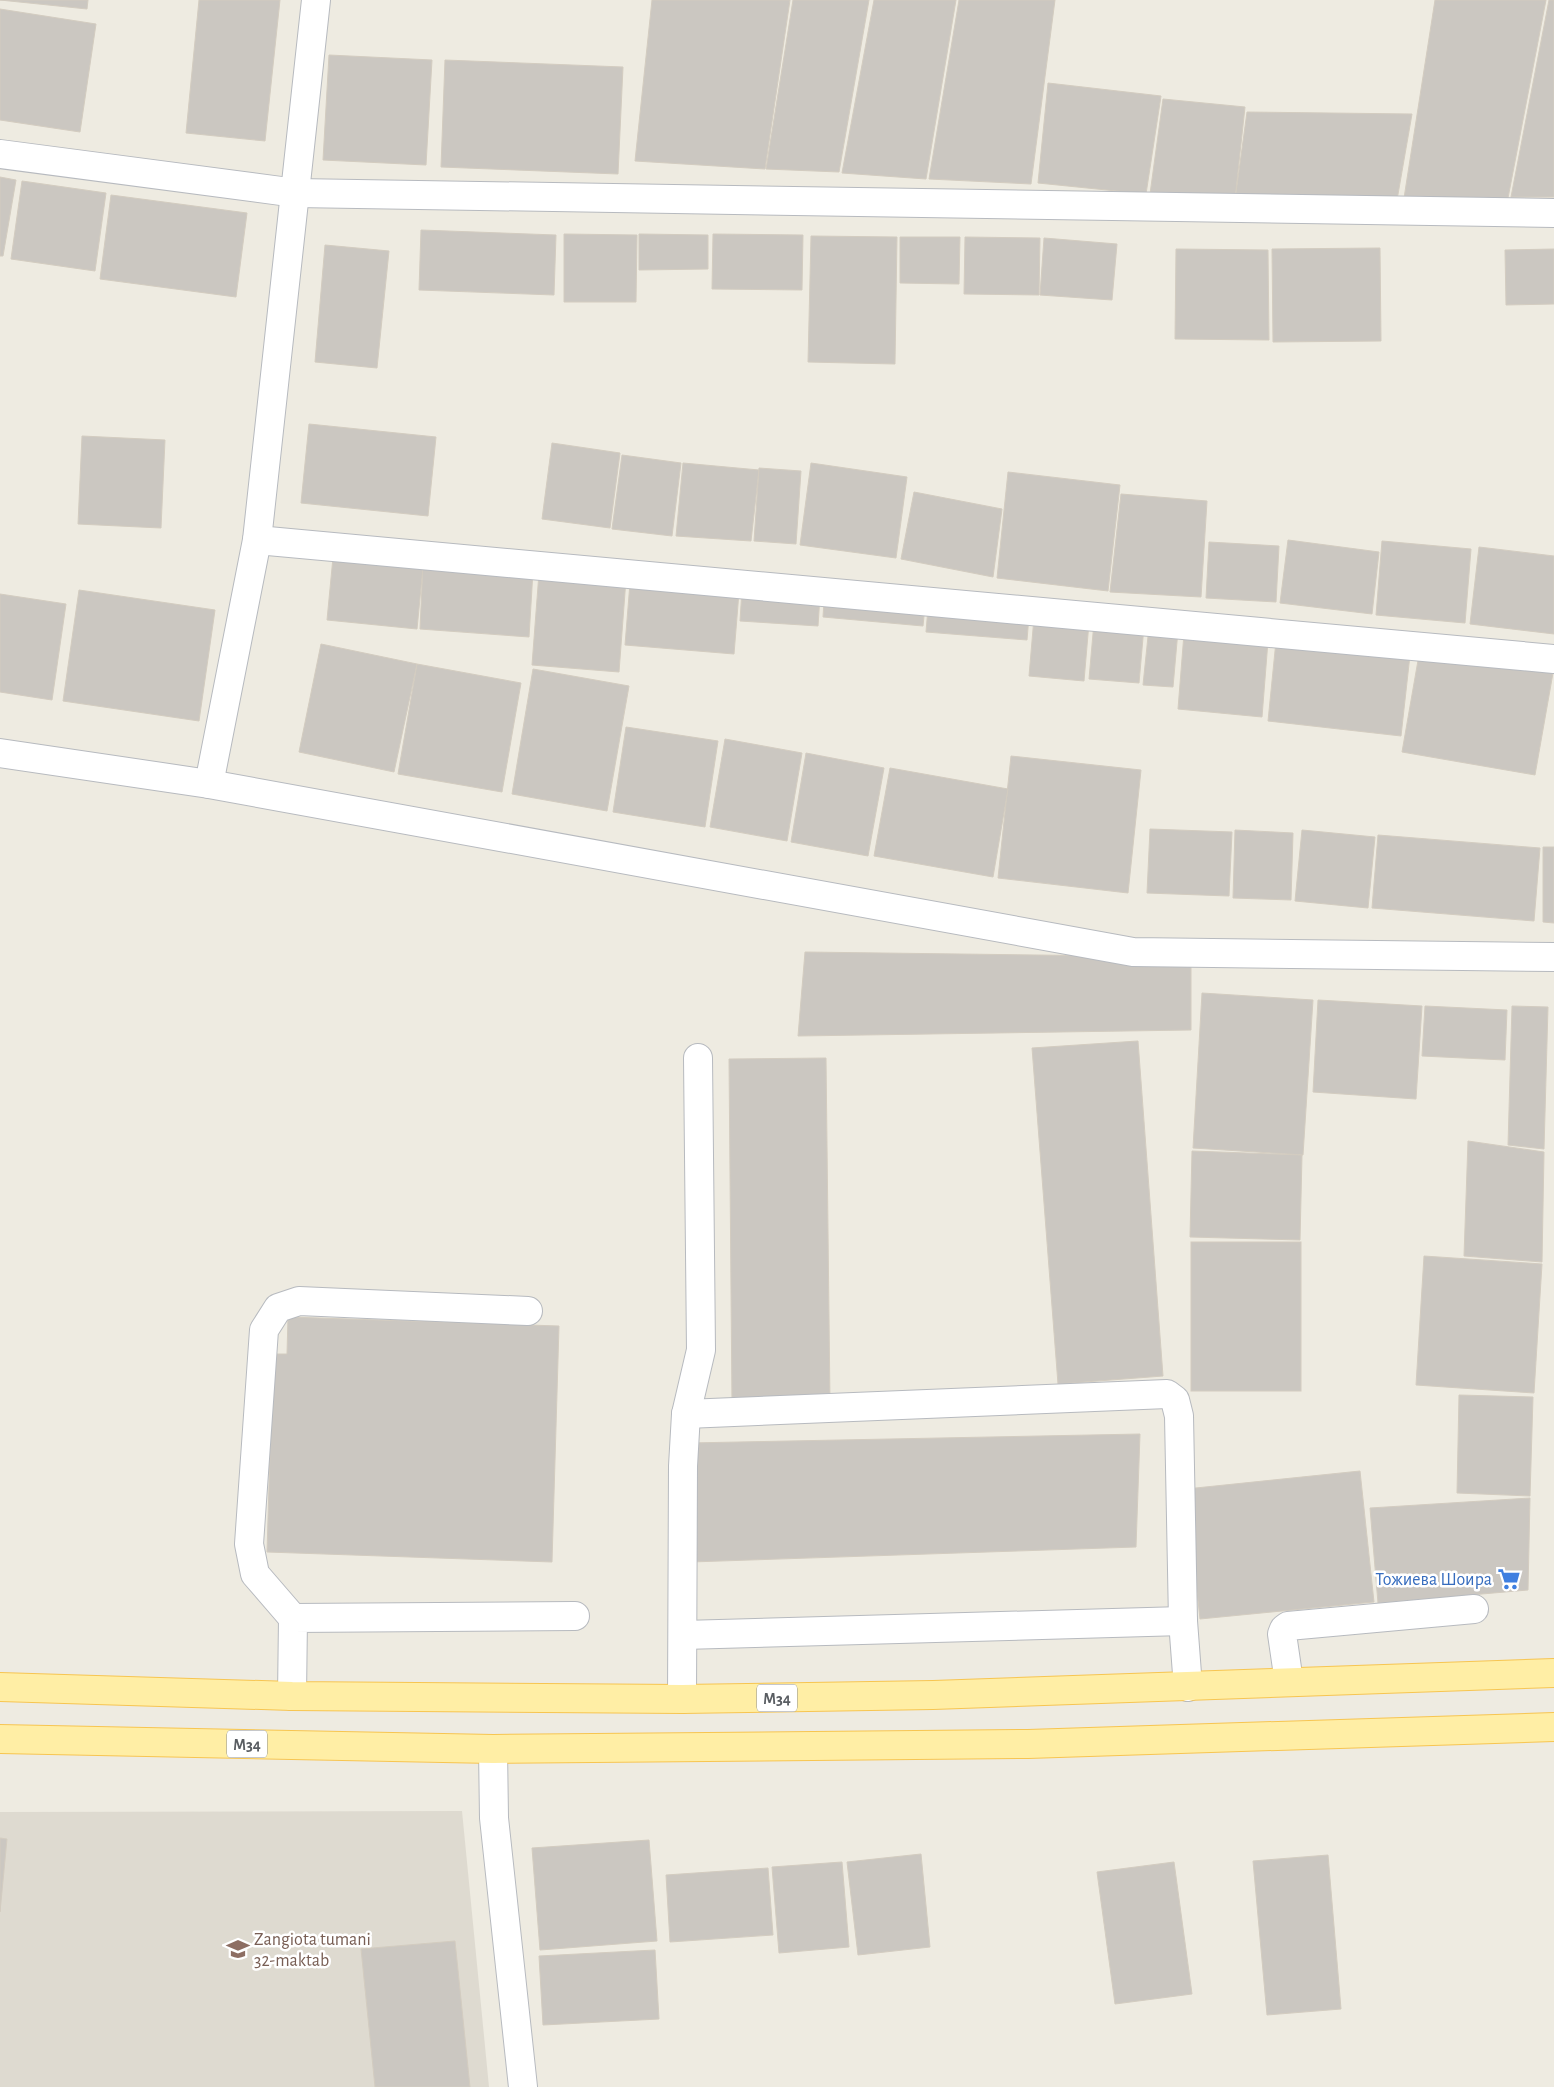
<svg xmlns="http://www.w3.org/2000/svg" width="1554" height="2087" font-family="'Alegreya Sans',sans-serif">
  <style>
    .education { fill: #dedad0 }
    .building { fill: #cbc7c1; stroke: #d3ccc0 }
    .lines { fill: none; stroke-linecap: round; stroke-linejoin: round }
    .minor-casing { stroke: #b7babf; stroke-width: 30 }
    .major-casing { stroke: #f7c551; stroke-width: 30 }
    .minor { stroke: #fff; stroke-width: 28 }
    .major { stroke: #ffeea5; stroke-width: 28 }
    .labels { text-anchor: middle; stroke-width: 5; stroke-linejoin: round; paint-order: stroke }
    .shield { fill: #fff; stroke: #8c8e92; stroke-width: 1 }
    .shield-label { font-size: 16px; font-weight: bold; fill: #5a5e63 }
    .shop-label { font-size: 18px; fill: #366cbe; stroke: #fff; text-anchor: end }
    .education-label { font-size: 18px; fill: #785e54; stroke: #fff; text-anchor: start }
  </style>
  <rect width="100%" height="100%" fill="#eeebe1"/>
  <!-- education -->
  <path class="education" d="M 462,1811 L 489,2087 L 0,2087 L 0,1812 Z"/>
  <!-- building -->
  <g class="building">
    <path d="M 0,0 L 88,0 L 87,9 Z"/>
    <path d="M 199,0 L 280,0 L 265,141 L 186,133 Z"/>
    <path d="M 652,0 L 790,0 L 765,169 L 635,161 Z"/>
    <path d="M 793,0 L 869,0 L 839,172 L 766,169 Z"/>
    <path d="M 874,0 L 956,0 L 926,179 L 842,173 Z"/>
    <path d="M 959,0 L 1055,0 L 1031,184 L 929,179 Z"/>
    <path d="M 1435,0 L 1546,0 L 1508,198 L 1404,198 Z"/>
    <path d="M 1549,0 L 1554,0 L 1554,197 L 1511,197 Z"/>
    <path d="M 0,9 L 96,24 L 80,132 L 0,120 Z"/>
    <path d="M 329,55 L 432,60 L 426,165 L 323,160 Z"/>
    <path d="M 445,60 L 623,67 L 618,174 L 441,167 Z"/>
    <path d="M 1048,83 L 1161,96 L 1146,194 L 1038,183 Z"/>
    <path d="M 1163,99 L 1245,107 L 1235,199 L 1150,194 Z"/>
    <path d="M 1247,112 L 1412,114 L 1397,200 L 1235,200 Z"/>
    <path d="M 0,177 L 16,180 L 3,256 L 0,256 Z"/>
    <path d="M 22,181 L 106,193 L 95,271 L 11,259 Z"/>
    <path d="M 111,195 L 247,213 L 236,297 L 100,279 Z"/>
    <path d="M 421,230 L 556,235 L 554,295 L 419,290 Z"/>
    <path d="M 564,234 L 637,235 L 636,302 L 564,302 Z"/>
    <path d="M 639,234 L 708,235 L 708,269 L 639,270 Z"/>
    <path d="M 713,234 L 803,235 L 802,290 L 712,289 Z"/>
    <path d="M 811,236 L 897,237 L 895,364 L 808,362 Z"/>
    <path d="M 900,237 L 960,237 L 959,284 L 900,283 Z"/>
    <path d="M 965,237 L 1040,238 L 1039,295 L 964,294 Z"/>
    <path d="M 1044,238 L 1117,244 L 1112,300 L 1040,295 Z"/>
    <path d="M 325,245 L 389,251 L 377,368 L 315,362 Z"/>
    <path d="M 1380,248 L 1381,341 L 1273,342 L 1272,249 Z"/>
    <path d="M 1176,249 L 1268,250 L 1269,340 L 1175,339 Z"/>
    <path d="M 1554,249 L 1554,304 L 1506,305 L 1505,250 Z"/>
    <path d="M 309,424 L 436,437 L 428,516 L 301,503 Z"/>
    <path d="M 82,436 L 165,440 L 161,528 L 78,524 Z"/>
    <path d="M 552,443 L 620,453 L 610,528 L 542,519 Z"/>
    <path d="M 622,455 L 681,463 L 672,536 L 612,529 Z"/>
    <path d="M 683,463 L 759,470 L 751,541 L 676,536 Z"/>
    <path d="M 811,463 L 907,477 L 896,558 L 800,545 Z"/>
    <path d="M 759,468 L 801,471 L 796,544 L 754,541 Z"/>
    <path d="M 1008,472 L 1120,485 L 1108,591 L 997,578 Z"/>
    <path d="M 914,492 L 1002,509 L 993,577 L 901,559 Z"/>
    <path d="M 1121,494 L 1207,501 L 1201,597 L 1110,592 Z"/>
    <path d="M 1288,540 L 1379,552 L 1372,614 L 1280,603 Z"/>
    <path d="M 1382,541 L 1471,549 L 1465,623 L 1376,615 Z"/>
    <path d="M 1209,542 L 1279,546 L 1276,602 L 1206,598 Z"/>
    <path d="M 334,547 L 424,557 L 417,629 L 327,620 Z"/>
    <path d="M 1479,547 L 1554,556 L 1554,634 L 1470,624 Z"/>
    <path d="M 423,564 L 533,571 L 529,637 L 420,629 Z"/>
    <path d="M 539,573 L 626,579 L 619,672 L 532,665 Z"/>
    <path d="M 630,583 L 739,592 L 734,654 L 625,645 Z"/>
    <path d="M 825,586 L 926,596 L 923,626 L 823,617 Z"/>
    <path d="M 79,590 L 215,610 L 199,721 L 63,701 Z"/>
    <path d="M 742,590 L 820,596 L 818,626 L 740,621 Z"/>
    <path d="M 0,594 L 66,604 L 52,700 L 0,692 Z"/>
    <path d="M 929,596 L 1030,604 L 1027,640 L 926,632 Z"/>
    <path d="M 1035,606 L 1090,611 L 1084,681 L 1029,676 Z"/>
    <path d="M 1095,611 L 1145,615 L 1139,683 L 1089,679 Z"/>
    <path d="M 1150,617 L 1179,619 L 1173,687 L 1143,685 Z"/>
    <path d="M 1185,621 L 1269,628 L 1262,717 L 1178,709 Z"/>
    <path d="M 1277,631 L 1411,646 L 1401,736 L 1268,721 Z"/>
    <path d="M 321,644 L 417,664 L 394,772 L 299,752 Z"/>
    <path d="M 1420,649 L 1553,673 L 1535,775 L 1402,752 Z"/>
    <path d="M 417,664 L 521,683 L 502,792 L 398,774 Z"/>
    <path d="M 533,669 L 629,686 L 607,811 L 512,794 Z"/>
    <path d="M 626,727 L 718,741 L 705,827 L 613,812 Z"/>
    <path d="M 725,739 L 802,753 L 787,841 L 710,827 Z"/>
    <path d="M 806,753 L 884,768 L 868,856 L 791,842 Z"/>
    <path d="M 1011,756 L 1141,770 L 1128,893 L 998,878 Z"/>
    <path d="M 890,768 L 1008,789 L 993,877 L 874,856 Z"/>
    <path d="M 1150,829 L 1232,832 L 1229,896 L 1147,893 Z"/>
    <path d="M 1235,830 L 1293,833 L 1291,900 L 1233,898 Z"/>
    <path d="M 1302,830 L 1375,837 L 1368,908 L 1295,901 Z"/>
    <path d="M 1378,835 L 1540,848 L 1534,921 L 1372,908 Z"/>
    <path d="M 1543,847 L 1554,847 L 1554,923 L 1543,922 Z"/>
    <path d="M 805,952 L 1191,957 L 1191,1030 L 798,1036 Z"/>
    <path d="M 1202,993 L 1313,1000 L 1303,1155 L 1193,1148 Z"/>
    <path d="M 1318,1000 L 1422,1006 L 1416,1099 L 1313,1092 Z"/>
    <path d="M 1425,1006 L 1507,1010 L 1505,1060 L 1422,1056 Z"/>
    <path d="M 1512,1006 L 1548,1007 L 1544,1149 L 1508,1145 Z"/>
    <path d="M 1138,1041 L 1163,1376 L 1058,1384 L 1032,1048 Z"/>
    <path d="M 826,1058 L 830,1403 L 732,1404 L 729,1059 Z"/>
    <path d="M 1468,1141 L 1544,1152 L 1542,1262 L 1464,1256 Z"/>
    <path d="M 1192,1151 L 1302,1155 L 1300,1240 L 1190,1237 Z"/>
    <rect x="1191" y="1242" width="110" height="149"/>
    <path d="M 1424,1256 L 1542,1264 L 1534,1393 L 1416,1385 Z"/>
    <path d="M 288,1317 L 559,1326 L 552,1562 L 267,1552 L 273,1354 L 287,1354 Z"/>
    <path d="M 1459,1395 L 1533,1397 L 1530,1496 L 1457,1493 Z"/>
    <path d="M 1140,1434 L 1136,1547 L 691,1562 L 689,1443 Z"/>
    <path d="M 1360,1471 L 1374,1602 L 1200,1619 L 1186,1489 Z"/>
    <path d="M 1530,1498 L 1528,1590 L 1378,1603 L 1370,1508 Z"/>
    <path d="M 0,1838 L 7,1839 L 0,1912 Z"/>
    <path d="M 649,1840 L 657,1941 L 540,1950 L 532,1848 Z"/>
    <path d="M 921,1854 L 930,1947 L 858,1955 L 847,1862 Z"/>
    <path d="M 1328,1855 L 1341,2009 L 1267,2015 L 1253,1861 Z"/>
    <path d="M 842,1862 L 849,1947 L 779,1953 L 772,1867 Z"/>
    <path d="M 1174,1862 L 1192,1994 L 1115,2004 L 1097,1872 Z"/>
    <path d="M 768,1868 L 773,1935 L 670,1942 L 666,1875 Z"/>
    <path d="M 455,1941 L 470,2087 L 375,2087 L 361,1949 Z"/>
    <path d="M 655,1950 L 659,2019 L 543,2025 L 539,1956 Z"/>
  </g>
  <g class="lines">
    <defs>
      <g id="minor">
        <path d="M 0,154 L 296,193 L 1554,213"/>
        <path d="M 257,540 L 1554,659"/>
        <path d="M 0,753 L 209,784 L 1133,952 L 1554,957"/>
        <path d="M 209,784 L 257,540 L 316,0"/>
        <path d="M 686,1414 L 1167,1394 L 1175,1400 L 1179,1416 L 1183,1621 L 1188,1687"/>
        <path d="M 293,1618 L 255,1574 L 249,1544 L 264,1330 L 278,1308 L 299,1301 L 528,1311"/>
        <path d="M 683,1635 L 1183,1621"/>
        <path d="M 1289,1682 L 1282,1634 L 1284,1629 L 1288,1626 L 1474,1609"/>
        <path d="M 292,1696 L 293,1618 L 575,1616"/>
        <path d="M 682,1699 L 683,1466 L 686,1414 L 701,1350 L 698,1058"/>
        <path d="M 493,1749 L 494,1818 L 523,2087"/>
      </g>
      <g id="major">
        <path d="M 0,1687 L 292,1696 L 682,1699 L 933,1695 L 1554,1673"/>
        <path d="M 0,1739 L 493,1749 L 1028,1744 L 1554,1727"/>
      </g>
    </defs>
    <!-- minor casing -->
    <use href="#minor" class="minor-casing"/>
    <!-- major casing -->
    <use href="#major" class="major-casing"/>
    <!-- minor -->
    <use href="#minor" class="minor"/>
    <!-- major -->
    <use href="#major" class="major"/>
  </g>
  <!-- icons -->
  <defs>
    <symbol id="supermarket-bare" viewBox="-9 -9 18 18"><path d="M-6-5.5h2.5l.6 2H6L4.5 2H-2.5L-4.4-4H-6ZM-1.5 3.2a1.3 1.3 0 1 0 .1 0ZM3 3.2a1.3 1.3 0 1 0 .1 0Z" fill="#3f7fe0" stroke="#fff" stroke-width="2.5" paint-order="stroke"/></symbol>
    <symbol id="school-bare" viewBox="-9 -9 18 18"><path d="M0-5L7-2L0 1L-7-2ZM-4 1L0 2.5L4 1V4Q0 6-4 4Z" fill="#8d6e63" stroke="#fff" stroke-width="2.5" paint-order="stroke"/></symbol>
  </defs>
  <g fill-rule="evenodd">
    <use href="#supermarket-bare" x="1493" y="1563" width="32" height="32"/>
    <use href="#school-bare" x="222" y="1933" width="32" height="32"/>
  </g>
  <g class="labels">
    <!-- shield labels -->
    <g class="shield">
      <rect x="757" y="1684.5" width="40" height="27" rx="4"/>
      <rect x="227" y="1730.5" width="40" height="27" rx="4"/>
    </g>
    <g class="shield-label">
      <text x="777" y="1704">M34</text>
      <text x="247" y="1750">M34</text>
    </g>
    <!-- shop labels -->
    <g class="shop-label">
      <text x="1492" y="1585">Тожиева Шоира</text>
    </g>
    <!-- education labels -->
    <g class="education-label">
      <text x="254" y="1945">Zangiota tumani<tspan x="254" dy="21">32-maktab</tspan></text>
    </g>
  </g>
</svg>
